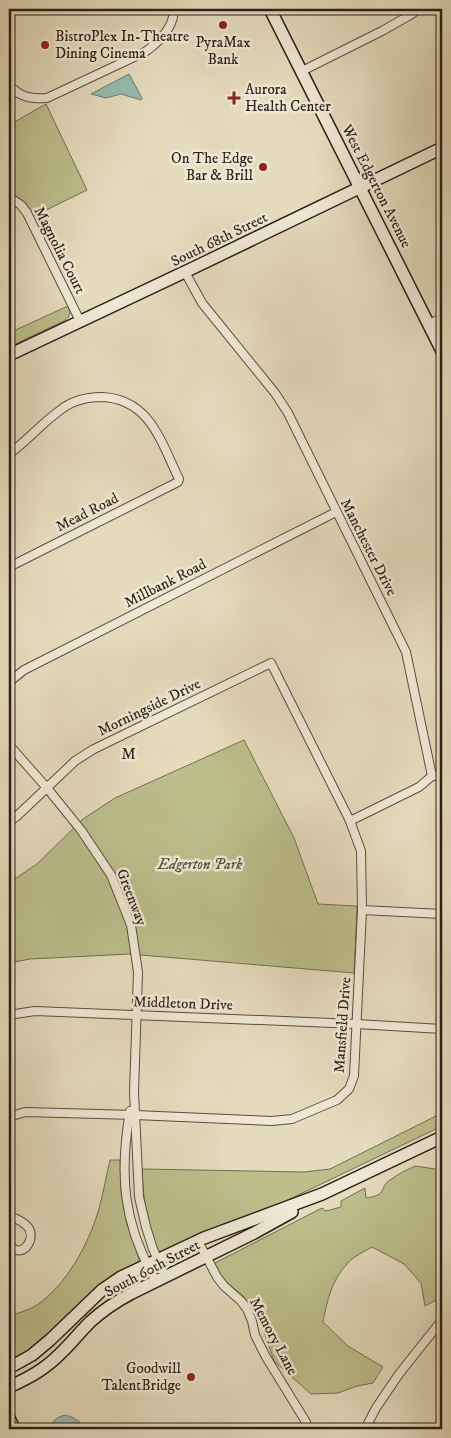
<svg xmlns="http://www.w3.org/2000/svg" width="451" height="1438" font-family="'IM FELL DW Pica',serif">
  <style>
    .green { fill: #bcbe8c; stroke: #746e52 }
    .water { fill: #96bbae; stroke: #6c7c72 }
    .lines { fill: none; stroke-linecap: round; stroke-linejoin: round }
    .street-casing { stroke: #5b4d40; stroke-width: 10 }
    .secondary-casing { stroke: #2d1e17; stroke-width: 14 }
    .street { stroke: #eee8d4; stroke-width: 8 }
    .secondary { stroke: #eee8d4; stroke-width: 11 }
    .poi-dot { fill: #8f2418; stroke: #eee8d4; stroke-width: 2 }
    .labels { text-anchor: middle; stroke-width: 5; stroke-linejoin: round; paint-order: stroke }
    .poi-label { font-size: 15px; fill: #2d1e17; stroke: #eee8d4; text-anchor: start }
    .street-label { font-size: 15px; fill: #2d1e17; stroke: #eee8d4 }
    .park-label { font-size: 15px; font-style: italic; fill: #584e3a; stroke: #eee8d4 }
    .neighbourhood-label { font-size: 16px; letter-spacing: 1px; fill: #2d1e17; stroke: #eee8d4 }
  </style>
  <rect width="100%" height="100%" fill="#e5dbbd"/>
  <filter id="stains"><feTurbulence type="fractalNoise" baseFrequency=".004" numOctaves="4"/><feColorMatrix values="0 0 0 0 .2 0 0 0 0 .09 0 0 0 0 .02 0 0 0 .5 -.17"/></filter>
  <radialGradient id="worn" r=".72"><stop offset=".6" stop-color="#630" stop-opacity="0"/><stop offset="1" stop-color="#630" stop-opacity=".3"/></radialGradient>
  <!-- green -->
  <g class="green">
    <path d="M 46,104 L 87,190 L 32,217 C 26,206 21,198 9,194 L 9,125 Z"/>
    <path d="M 68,306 C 71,313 70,317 64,321 L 9,347 L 9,333 Z"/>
    <path d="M 244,740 L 294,838 L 318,904 L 357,906 L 354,973 L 129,954 L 30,959 L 9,963 L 9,883 L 37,864 L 83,819 L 115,798 Z"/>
    <path d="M 442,1113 L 442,1126 L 265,1211 L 164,1252 L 159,1252 C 146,1233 143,1192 142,1169 L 304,1172 L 330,1169 Z"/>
    <path d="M 110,1160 L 120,1160 L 121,1192 L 127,1224 L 139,1259 L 135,1265 L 104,1283 L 85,1298 L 52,1331 L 26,1353 L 9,1362 L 9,1316 C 18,1313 29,1310 37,1305 C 66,1285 88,1245 98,1212 C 103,1195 106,1177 110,1160 Z"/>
    <path d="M 415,1166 L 442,1170 L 442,1297 L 425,1306 L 421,1283 L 404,1264 L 372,1247 C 364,1252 354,1256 348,1263 C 332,1279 327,1301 323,1322 L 348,1346 L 383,1367 L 373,1383 L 357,1386 L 338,1393 L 311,1394 L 274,1361 L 260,1320 L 244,1297 L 223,1279 L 213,1264 L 322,1208 L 326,1211 L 341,1207 L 341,1201 L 365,1188 L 366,1198 C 389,1195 378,1188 390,1180 C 398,1174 407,1170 415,1166 Z"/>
  </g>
  <!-- water -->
  <g class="water">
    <path d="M 129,74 L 142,98 L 141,100 L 121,94 L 106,98 L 91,94 Z"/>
    <path d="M 65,1415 C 74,1417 81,1421 85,1429 L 50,1429 C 52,1421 57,1417 65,1415 Z"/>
  </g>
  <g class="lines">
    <defs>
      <g id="street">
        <path d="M 302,71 L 382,31 L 412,14 L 418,9"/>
        <path d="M 9,85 C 20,97 30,99 47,98 L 145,52 C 159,42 174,27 174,9"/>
        <path d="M 9,197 L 21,205 L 27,213 L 80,321"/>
        <path d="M 185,272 L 202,303 L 275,393 L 288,413 L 406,652 L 432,776"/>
        <path d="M 429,324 L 442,318"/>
        <path d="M 9,454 C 27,441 41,424 59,411 C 71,401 87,397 102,397 C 150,399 161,442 179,479 L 178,482 L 9,567"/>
        <path d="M 9,682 L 24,670 L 336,512"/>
        <path d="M 9,745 L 47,788 L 81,830 L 111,875 L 131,925 L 138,972 L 134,1092 L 139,1197 L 146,1227 L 153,1249 L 165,1276"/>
        <path d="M 432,776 L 442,776"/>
        <path d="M 350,821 L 419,787 L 432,776"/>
        <path d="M 9,822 L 17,816 L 75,761 L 94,749 L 271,663 L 350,821 L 361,851 L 362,910 L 354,1076 L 349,1089 L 337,1100 L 292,1119 L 272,1121 L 135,1115 L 25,1112 L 9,1117"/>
        <path d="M 362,910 L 442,914"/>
        <path d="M 9,1015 L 35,1011 L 357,1024 L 442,1029"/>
        <path d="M 130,1111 C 119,1175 123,1224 156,1281"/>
        <path d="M 9,1216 C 15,1218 22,1221 27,1226 C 37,1236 25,1256 14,1249 C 11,1248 10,1245 9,1243"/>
        <path d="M 198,1241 L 217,1277 L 224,1286 L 241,1301 L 247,1309 L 252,1321 L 255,1335 L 266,1357 L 306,1422"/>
        <path d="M 365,1429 L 376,1408 L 399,1374 L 442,1320"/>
      </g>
      <g id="secondary">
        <path d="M 270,9 L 442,351"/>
        <path d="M 9,355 L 193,268 L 442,148"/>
        <path d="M 9,1368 L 32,1355 L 50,1340 L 102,1290 L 121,1277 L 204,1238 L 322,1194 L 442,1137"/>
        <path d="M 9,1387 C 22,1381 35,1375 46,1366 C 63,1354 75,1337 90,1322 C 103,1310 117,1301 132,1293 L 254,1233 L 292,1212"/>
        <path d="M 9,1418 L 14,1429"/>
      </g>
    </defs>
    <!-- street casing -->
    <use href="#street" class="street-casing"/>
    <!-- secondary casing -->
    <use href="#secondary" class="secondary-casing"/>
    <!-- street -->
    <use href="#street" class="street"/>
    <!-- secondary -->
    <use href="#secondary" class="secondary"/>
  </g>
  <!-- markers -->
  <g class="poi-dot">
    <circle cx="223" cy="25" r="5"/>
    <circle cx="45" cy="45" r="5"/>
    <path d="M231.5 90.5h5v5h5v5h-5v5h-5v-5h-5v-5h5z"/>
    <circle cx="263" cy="167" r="5"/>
    <circle cx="191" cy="1377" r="5"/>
  </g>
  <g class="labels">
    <!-- poi labels -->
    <g class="poi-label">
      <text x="55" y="41">BistroPlex In-Theatre<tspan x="55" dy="17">Dining Cinema</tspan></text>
      <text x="223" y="47" text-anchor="middle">PyraMax<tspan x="223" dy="17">Bank</tspan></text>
      <text x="245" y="94">Aurora<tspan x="245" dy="17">Health Center</tspan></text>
      <text x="253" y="163" text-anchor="end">On The Edge<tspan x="253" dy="17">Bar &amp; Brill</tspan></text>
      <text x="181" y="1373" text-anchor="end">Goodwill<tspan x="181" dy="17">TalentBridge</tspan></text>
    </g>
    <!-- street labels -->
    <g class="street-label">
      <text transform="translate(377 186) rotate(63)" y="5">West Edgerton Avenue</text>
      <text transform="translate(219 239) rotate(-26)" y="5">South 68th Street</text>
      <text transform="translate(60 250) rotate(63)" y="5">Magnolia Court</text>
      <text transform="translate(87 512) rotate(-27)" y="5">Mead Road</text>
      <text transform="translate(369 547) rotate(63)" y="5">Manchester Drive</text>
      <text transform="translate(165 583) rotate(-27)" y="5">Millbank Road</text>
      <text transform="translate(149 707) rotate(-26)" y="5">Morningside Drive</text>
      <text transform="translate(132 897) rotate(69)" y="5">Greenway</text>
      <text transform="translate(183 1003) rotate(2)" y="5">Middleton Drive</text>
      <text transform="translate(342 1025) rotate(-86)" y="5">Mansfield Drive</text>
      <text transform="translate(152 1268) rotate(-28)" y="5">South 60th Street</text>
      <text transform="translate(274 1336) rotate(62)" y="5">Memory Lane</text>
    </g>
    <!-- park labels -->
    <g class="park-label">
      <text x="200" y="869">Edgerton Park</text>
    </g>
    <!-- neighbourhood labels -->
    <g class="neighbourhood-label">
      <text x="129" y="759">M</text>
    </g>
  </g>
  <!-- margin -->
  <rect width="451" height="1438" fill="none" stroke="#e5dbbd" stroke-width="30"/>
  <rect x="10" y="10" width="431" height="1418" fill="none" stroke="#2d1e17" stroke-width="2.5"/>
  <rect x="15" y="15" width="421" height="1408" fill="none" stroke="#2d1e17"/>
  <rect width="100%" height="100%" filter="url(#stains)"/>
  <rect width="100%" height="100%" fill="url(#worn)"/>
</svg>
